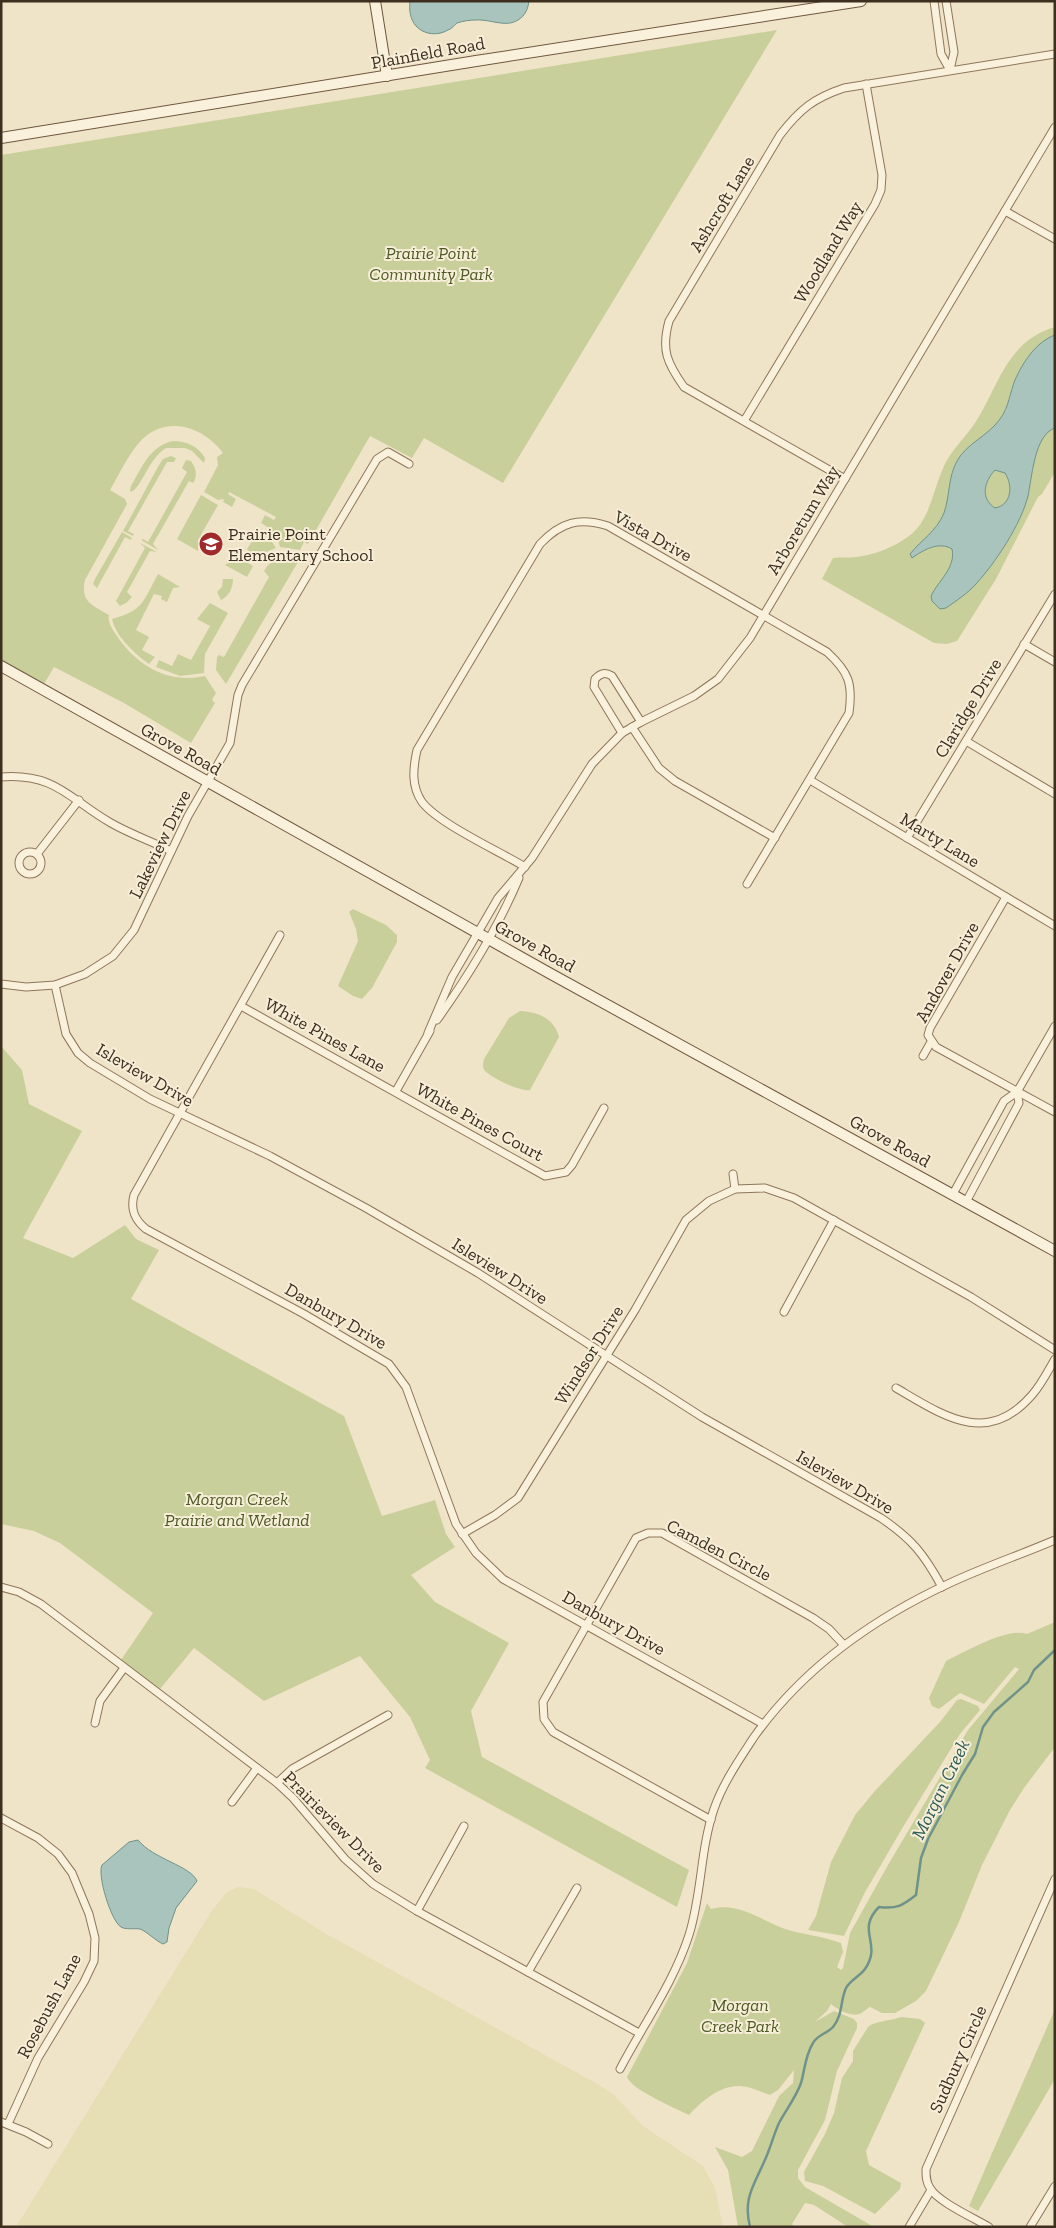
<svg xmlns="http://www.w3.org/2000/svg" width="1056" height="2228" font-family="'Zilla Slab',serif">
  <style>
    .farmland { fill: #e6deb5 }
    .green { fill: #c9cf9b }
    .water { fill: #a9c4bc; stroke: #6f938a; fill-rule: evenodd }
    .lines { fill: none; stroke-linecap: round; stroke-linejoin: round }
    .stream { stroke: #6f938a; stroke-width: 2.5 }
    .street-casing { stroke: #8d765c; stroke-width: 9 }
    .secondary-casing { stroke: #6f573f; stroke-width: 12 }
    .street { stroke: #faf1dc; stroke-width: 7 }
    .secondary { stroke: #faf1dc; stroke-width: 10 }
    .labels { text-anchor: middle; stroke-width: 4; stroke-linejoin: round; paint-order: stroke }
    .street-label { font-size: 18px; fill: #3d2e20; stroke: #f7eed8 }
    .park-label { font-size: 18px; font-style: italic; fill: #4d5a26; stroke: #f7eed8 }
    .poi-label { font-size: 18px; fill: #3d2e20; stroke: #f7eed8; text-anchor: start }
    .water-label { font-size: 19px; font-style: italic; fill: #2f5d5a; stroke: #f7eed8 }
  </style>
  <rect width="100%" height="100%" fill="#f0e4c8"/>
  <!-- farmland -->
  <path class="farmland" d="M 238,1887 L 254,1889 L 323,1932 L 599,2085 L 613,2094 L 643,2126 L 703,2166 L 715,2188 L 723,2227 L 16,2227 L 211,1912 L 227,1892 Z"/>
  <!-- green -->
  <g class="green">
    <path d="M 777,30 L 503,483 L 424,438 L 412,458 L 370,436 L 308,544 L 304,542 L 300,550 L 280,547 L 278,540 L 268,531 L 269,528 L 261,523 L 265,515 L 274,520 L 276,517 L 229,492 L 228,494 L 236,499 L 232,507 L 223,502 L 224,499 L 218,500 L 204,492 L 218,465 L 217,457 L 223,453 C 202,425 163,414 138,444 C 127,457 119,475 110,490 L 125,499 L 127,504 L 85,580 C 80,601 92,605 109,615 C 107,623 114,631 119,639 C 139,667 170,684 205,676 L 216,693 L 212,700 L 215,703 L 191,743 L 124,703 L 54,667 L 43,686 L 1,662 L 1,155 Z"/>
    <path d="M 1055,327 L 1055,472 L 1042,494 L 1038,497 L 996,579 L 957,641 L 947,644 L 934,643 L 822,579 L 833,558 C 841,557 848,558 856,557 C 874,555 894,547 909,536 C 930,521 933,489 944,466 C 951,450 965,438 975,423 C 999,386 1006,341 1055,327 Z"/>
    <path d="M 173,441 C 186,441 198,446 205,458 L 204,463 L 192,451 L 185,448 L 166,448 C 148,459 143,486 131,492 L 130,490 L 131,486 C 142,467 150,446 173,441 Z"/>
    <path d="M 171,456 L 176,458 L 174,462 L 167,462 L 128,531 L 134,534 L 133,536 L 123,531 L 159,465 L 163,459 Z"/>
    <path d="M 186,460 L 191,461 C 196,468 198,475 193,483 L 189,481 L 153,544 L 158,550 L 141,540 L 143,539 L 148,542 L 187,472 L 182,468 Z"/>
    <path d="M 201,495 L 218,505 L 198,540 L 198,551 L 177,539 Z"/>
    <path d="M 122,532 L 132,538 L 131,540 L 125,537 L 97,588 L 93,584 L 95,579 Z"/>
    <path d="M 256,535 L 262,539 L 265,536 L 270,539 L 276,548 L 266,552 L 257,560 L 247,549 Z"/>
    <path d="M 140,543 L 157,552 L 150,551 L 127,592 L 132,597 L 126,603 L 120,606 L 116,601 L 145,548 Z"/>
    <path d="M 242,559 L 253,566 L 247,577 L 225,565 L 232,560 L 239,563 Z"/>
    <path d="M 278,559 L 287,559 L 298,562 L 226,684 L 216,670 L 217,657 L 219,655 L 224,657 L 269,577 L 264,571 L 268,565 Z"/>
    <path d="M 158,574 L 180,587 L 173,588 L 167,602 L 161,599 L 162,596 L 154,594 L 136,630 L 149,637 L 142,650 L 155,657 L 149,664 C 135,654 116,637 112,619 C 144,610 142,603 158,574 Z"/>
    <path d="M 223,579 L 233,579 C 233,588 229,596 221,600 L 217,592 L 222,587 Z"/>
    <path d="M 210,603 L 228,613 L 205,654 L 204,673 L 180,676 L 156,667 L 159,660 L 172,666 L 178,654 L 191,660 L 210,626 L 197,619 Z"/>
    <path d="M 353,909 L 386,925 L 397,935 L 397,942 L 372,988 L 362,999 L 353,996 L 338,986 L 358,941 L 356,929 L 349,912 Z"/>
    <path d="M 520,1011 C 538,1012 554,1018 559,1037 L 530,1090 C 520,1092 492,1078 485,1071 C 482,1067 483,1063 484,1059 L 509,1018 Z"/>
    <path d="M 1,1046 L 22,1070 L 29,1104 L 82,1131 L 23,1238 L 73,1258 L 125,1225 L 136,1239 L 159,1250 L 131,1299 L 344,1416 L 382,1516 L 435,1500 L 446,1534 L 455,1547 L 411,1575 L 435,1602 L 509,1643 L 471,1711 L 482,1757 L 689,1870 L 677,1907 L 425,1768 L 430,1760 L 410,1717 L 360,1656 L 264,1701 L 194,1648 L 160,1689 L 121,1660 L 153,1613 L 60,1543 L 34,1531 L 1,1524 Z"/>
    <path d="M 1055,1622 L 1055,1747 L 1024,1788 L 1010,1810 L 982,1865 L 959,1922 L 926,1991 L 916,2001 L 895,2013 L 882,2013 L 870,2007 C 866,2009 863,2013 859,2014 C 850,2017 837,2009 831,2004 L 827,2011 L 815,2022 L 834,2011 L 854,2019 L 857,2023 L 857,2028 L 837,2071 L 825,2120 L 798,2170 L 798,2178 L 805,2187 L 874,2227 L 848,2227 L 814,2205 L 805,2203 L 792,2224 L 794,2227 L 738,2227 L 728,2170 L 715,2147 L 742,2157 L 752,2151 L 779,2096 L 793,2083 L 794,2070 L 778,2090 L 770,2095 C 761,2092 749,2086 739,2086 C 719,2086 702,2101 689,2115 C 675,2108 632,2090 627,2077 L 687,1963 L 707,1903 L 711,1909 C 741,1901 765,1924 792,1931 C 808,1935 825,1937 841,1943 L 843,1952 L 837,1967 L 841,1970 L 843,1968 L 850,1933 L 888,1865 L 968,1730 L 1019,1669 L 1015,1667 L 984,1704 L 960,1693 L 939,1709 L 932,1706 L 929,1698 L 946,1661 C 965,1652 1007,1627 1027,1634 Z"/>
    <path d="M 961,1699 L 978,1706 L 980,1710 L 960,1734 L 903,1827 L 864,1894 L 844,1936 L 808,1930 L 816,1916 L 831,1862 L 855,1815 L 874,1792 L 940,1722 L 957,1700 Z"/>
    <path d="M 1055,2009 L 1055,2079 L 978,2211 L 969,2206 Z"/>
    <path d="M 901,2017 L 920,2019 L 925,2023 L 866,2151 L 869,2165 L 901,2183 L 900,2189 L 875,2214 L 823,2186 L 805,2181 L 804,2172 L 825,2134 L 834,2113 L 842,2078 L 853,2061 L 853,2051 L 868,2027 C 874,2021 891,2021 901,2017 Z"/>
  </g>
  <!-- water -->
  <g class="water">
    <path d="M 410,1 L 529,1 C 528,9 525,16 518,20 C 506,28 490,19 476,20 C 470,20 463,21 457,23 C 454,25 452,29 448,30 C 438,36 424,35 416,26 C 410,19 409,10 410,1 Z"/>
    <path d="M 1055,335 L 1055,428 C 1034,435 1032,478 1028,496 C 1021,524 996,562 976,584 C 968,593 956,601 946,608 L 940,609 L 932,601 L 931,596 C 938,581 956,568 952,549 C 939,541 923,550 912,558 L 910,554 C 922,539 936,532 944,513 C 950,496 948,477 957,461 C 967,443 988,436 1000,419 C 1009,407 1010,392 1015,380 C 1023,362 1036,342 1055,335 ZM 995,470 L 1005,473 C 1013,485 1012,505 995,508 C 980,498 984,482 995,470 Z"/>
    <path d="M 138,1840 C 153,1859 191,1866 197,1881 L 176,1908 L 169,1928 L 167,1942 L 163,1944 C 156,1941 146,1931 140,1929 C 134,1928 126,1930 121,1927 C 111,1921 97,1875 102,1865 L 129,1842 Z"/>
  </g>
  <g class="lines">
    <!-- stream -->
    <path class="stream" d="M 750,2227 C 743,2199 753,2187 764,2162 C 770,2150 773,2136 779,2123 C 786,2110 796,2097 801,2083 C 805,2069 805,2056 813,2043 C 817,2035 828,2033 833,2027 C 843,2015 840,2001 846,1988 C 850,1980 860,1976 865,1969 C 883,1943 855,1931 879,1907 C 897,1909 902,1906 916,1895 L 921,1858 L 928,1839 L 962,1775 L 975,1754 L 983,1727 L 994,1712 L 1028,1682 L 1034,1670 L 1055,1650"/>
    <defs>
      <g id="street">
        <path d="M 934,1 L 941,54 L 950,70"/>
        <path d="M 946,1 L 954,52 L 950,70"/>
        <path d="M 1005,211 L 1055,239"/>
        <path d="M 744,421 L 875,204 L 881,190 L 882,175 L 866,84"/>
        <path d="M 845,479 L 684,387 C 667,363 661,350 669,321 L 780,135 C 800,109 814,98 844,88 L 1055,54"/>
        <path d="M 1024,644 L 1055,662"/>
        <path d="M 632,727 L 659,768 L 675,781 L 775,838"/>
        <path d="M 622,733 L 594,687 L 595,679 C 601,673 605,672 612,676 L 641,722"/>
        <path d="M 966,741 L 1055,794"/>
        <path d="M 1,777 C 56,773 69,799 111,823 C 130,834 151,841 171,851"/>
        <path d="M 810,780 L 1055,926"/>
        <path d="M 907,838 L 1055,594"/>
        <circle cx="30" cy="863" r="11"/>
        <path d="M 37,854 L 79,800"/>
        <path d="M 525,867 C 499,851 439,824 422,802 C 411,786 413,768 417,750 L 540,544 C 561,522 579,517 608,526 L 827,652 C 849,672 853,684 849,713 L 747,884"/>
        <path d="M 1006,897 L 930,1028 L 928,1035 L 936,1047 L 1055,1112"/>
        <path d="M 280,935 L 134,1195 C 130,1210 135,1220 146,1229 L 304,1314 L 389,1364 L 406,1387 L 456,1524 L 476,1553 L 503,1579 L 763,1724"/>
        <path d="M 1,984 L 26,987 L 55,985 L 85,974 L 113,956 L 134,930 L 188,816 L 230,743 L 238,695 L 242,685 L 377,459 L 388,452 L 409,464"/>
        <path d="M 55,985 L 66,1034 L 78,1053 L 90,1063 L 150,1099 L 270,1156 L 366,1208 L 478,1273 L 702,1417 L 881,1518 C 912,1539 924,1554 942,1587"/>
        <path d="M 241,1006 L 545,1176 L 566,1172 L 572,1165 L 604,1108"/>
        <path d="M 437,1020 C 469,975 498,928 519,878"/>
        <path d="M 428,1033 L 452,977 L 498,898 L 532,858 L 592,764 L 622,733 L 641,722 L 694,696 L 718,679 L 750,638 L 1055,127"/>
        <path d="M 923,1056 L 931,1042"/>
        <path d="M 396,1091 L 430,1031"/>
        <path d="M 733,1174 L 735,1189"/>
        <path d="M 953,1194 L 1004,1101 L 1017,1092 L 1055,1026"/>
        <path d="M 966,1202 L 1019,1103 L 1017,1092"/>
        <path d="M 784,1312 L 834,1220"/>
        <path d="M 896,1388 C 944,1416 987,1447 1032,1395 C 1041,1385 1048,1371 1055,1359"/>
        <path d="M 462,1534 L 495,1515 L 518,1498 L 635,1310 L 686,1220 L 709,1201 L 735,1189 L 765,1188 L 794,1198 L 971,1297 L 1055,1350"/>
        <path d="M 1,1587 L 19,1592 L 41,1604 L 277,1783 L 293,1798 L 345,1859 L 373,1884 L 417,1911 L 639,2033"/>
        <path d="M 95,1723 L 100,1701 L 124,1668"/>
        <path d="M 277,1783 L 292,1769 L 388,1715"/>
        <path d="M 232,1802 L 257,1768"/>
        <path d="M 1,1818 L 38,1838 L 58,1854 L 72,1873 L 89,1914 L 95,1938 L 94,1961 L 84,1982 L 38,2058 L 8,2124"/>
        <path d="M 711,1820 L 553,1732 L 544,1719 L 543,1702 L 636,1538 L 648,1533 L 662,1533 L 813,1618 L 829,1629 L 843,1644"/>
        <path d="M 417,1911 L 464,1826"/>
        <path d="M 528,1972 L 577,1888"/>
        <path d="M 620,2069 C 643,2025 674,1982 689,1935 C 702,1894 700,1850 714,1809 C 723,1783 739,1760 754,1737 C 804,1667 872,1619 950,1583 C 984,1567 1020,1555 1055,1540"/>
        <path d="M 1,2122 L 26,2132 L 48,2144"/>
        <path d="M 909,2227 L 931,2190"/>
        <path d="M 989,2227 C 974,2218 938,2202 930,2188 C 926,2182 926,2176 926,2169 L 1055,1879"/>
        <path d="M 1030,2227 L 1055,2186"/>
      </g>
      <g id="secondary">
        <path d="M 375,1 L 387,76"/>
        <path d="M 1,138 L 476,61 L 861,1"/>
        <path d="M 1,666 L 551,974 L 1055,1251"/>
      </g>
    </defs>
    <!-- street casing -->
    <use href="#street" class="street-casing"/>
    <!-- secondary casing -->
    <use href="#secondary" class="secondary-casing"/>
    <!-- street -->
    <use href="#street" class="street"/>
    <!-- secondary -->
    <use href="#secondary" class="secondary"/>
  </g>
  <!-- icons -->
  <defs>
    <symbol id="school-disc" viewBox="-11 -11 22 22"><circle r="9.5" fill="#9e2a2b" stroke="#f7eed8"/><path d="M0-5L7-2L0 1L-7-2ZM-4 1L0 2.5L4 1V4Q0 6-4 4Z" fill="#fff"/></symbol>
  </defs>
  <g fill-rule="evenodd">
    <use href="#school-disc" x="197" y="530" width="28" height="28"/>
  </g>
  <g class="labels">
    <!-- street labels -->
    <g class="street-label">
      <text transform="translate(428 53) rotate(-10)" y="6">Plainfield Road</text>
      <text transform="translate(722 204) rotate(-59)" y="6">Ashcroft Lane</text>
      <text transform="translate(828 252) rotate(-59)" y="6">Woodland Way</text>
      <text transform="translate(803 520) rotate(-59)" y="6">Arboretum Way</text>
      <text transform="translate(653 536) rotate(29)" y="6">Vista Drive</text>
      <text transform="translate(968 708) rotate(-59)" y="6">Claridge Drive</text>
      <text transform="translate(181 749) rotate(29)" y="6">Grove Road</text>
      <text transform="translate(940 840) rotate(31)" y="6">Marty Lane</text>
      <text transform="translate(160 844) rotate(-64)" y="6">Lakeview Drive</text>
      <text transform="translate(535 946) rotate(29)" y="6">Grove Road</text>
      <text transform="translate(947 972) rotate(-61)" y="6">Andover Drive</text>
      <text transform="translate(325 1035) rotate(29)" y="6">White Pines Lane</text>
      <text transform="translate(145 1075) rotate(30)" y="6">Isleview Drive</text>
      <text transform="translate(480 1122) rotate(29)" y="6">White Pines Court</text>
      <text transform="translate(890 1141) rotate(29)" y="6">Grove Road</text>
      <text transform="translate(500 1271) rotate(32)" y="6">Isleview Drive</text>
      <text transform="translate(336 1316) rotate(30)" y="6">Danbury Drive</text>
      <text transform="translate(589 1355) rotate(-58)" y="6">Windsor Drive</text>
      <text transform="translate(845 1482) rotate(30)" y="6">Isleview Drive</text>
      <text transform="translate(719 1550) rotate(27)" y="6">Camden Circle</text>
      <text transform="translate(614 1623) rotate(29)" y="6">Danbury Drive</text>
      <text transform="translate(334 1822) rotate(45)" y="6">Prairieview Drive</text>
      <text transform="translate(49 2006) rotate(-62)" y="6">Rosebush Lane</text>
      <text transform="translate(958 2059) rotate(-66)" y="6">Sudbury Circle</text>
    </g>
    <!-- park labels -->
    <g class="park-label">
      <text x="431" y="259">Prairie Point<tspan x="431" dy="21">Community Park</tspan></text>
      <text x="237" y="1505">Morgan Creek<tspan x="237" dy="21">Prairie and Wetland</tspan></text>
      <text x="740" y="2011">Morgan<tspan x="740" dy="21">Creek Park</tspan></text>
    </g>
    <!-- poi labels -->
    <g class="poi-label">
      <text x="228" y="540">Prairie Point<tspan x="228" dy="21">Elementary School</tspan></text>
    </g>
    <!-- water labels -->
    <g class="water-label">
      <text transform="translate(940 1789) rotate(-64)" y="7">Morgan Creek</text>
    </g>
  </g>
  <!-- border -->
  <rect width="1056" height="2228" fill="none" stroke="#3d2e20" stroke-width="5"/>
</svg>
